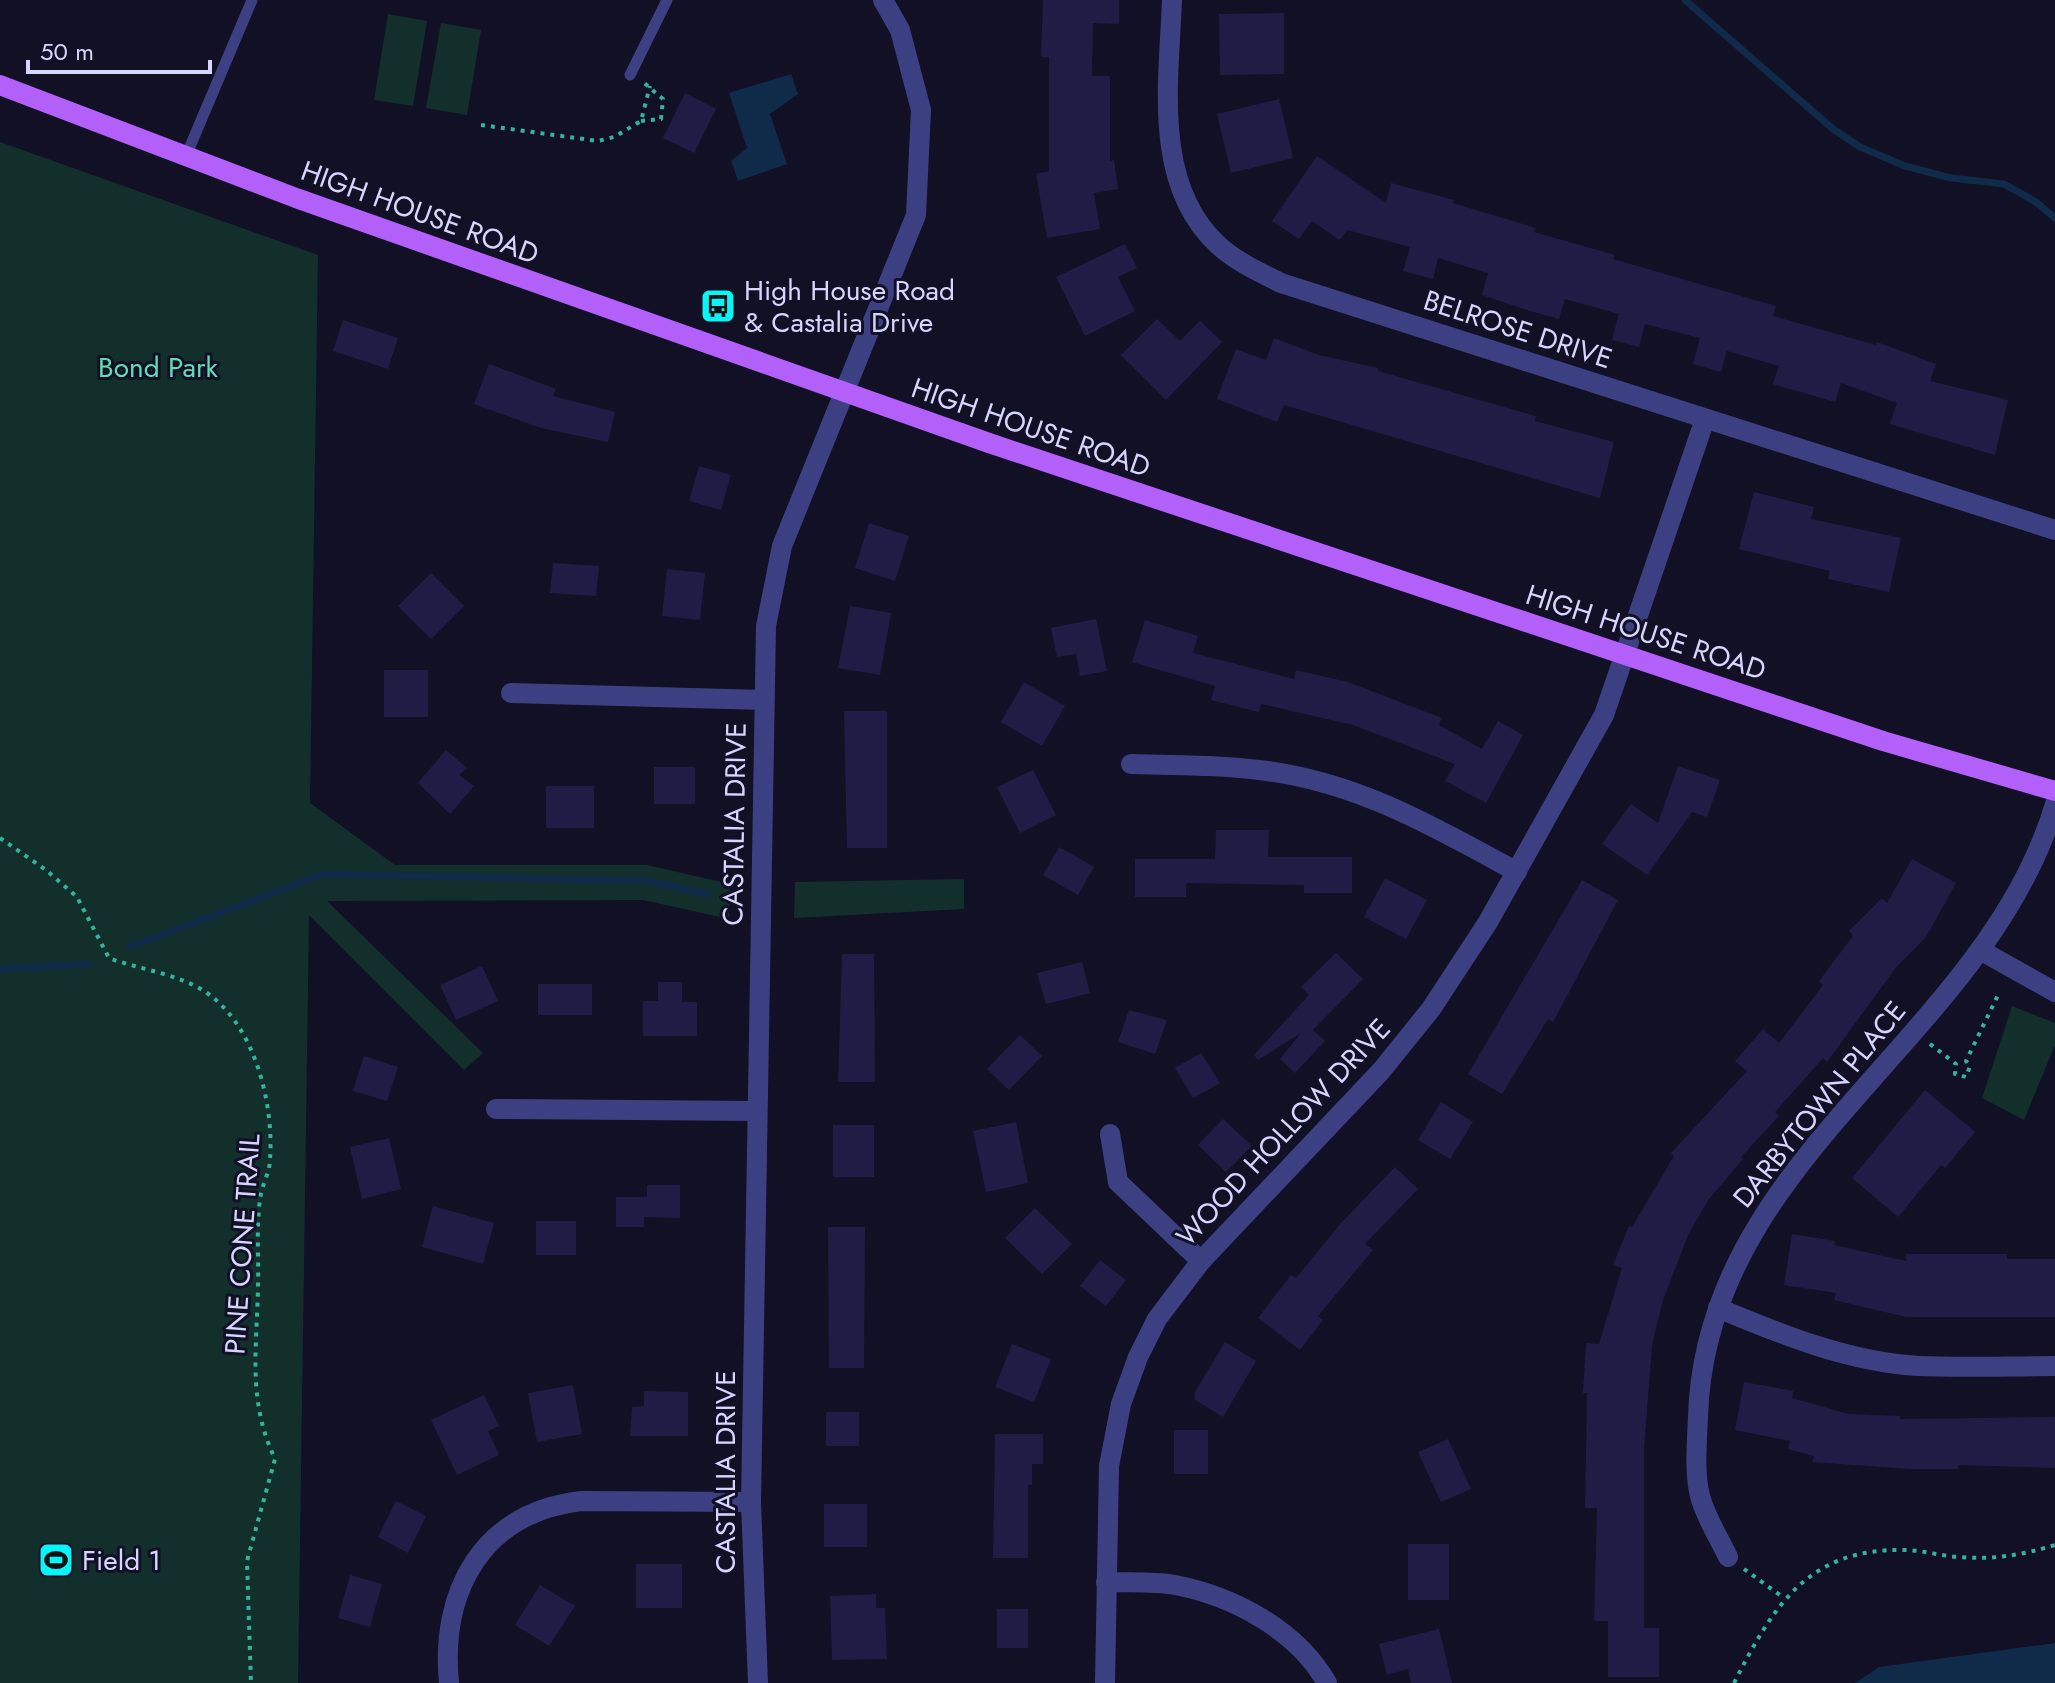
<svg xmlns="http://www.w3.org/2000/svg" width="2055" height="1683" font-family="Jost,sans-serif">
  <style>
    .green { fill: #132f2b }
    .water { fill: #102a49 }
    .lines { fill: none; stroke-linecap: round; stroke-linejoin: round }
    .stream { stroke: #102a49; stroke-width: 7 }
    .building { fill: #211c45 }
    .path { stroke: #33b4a1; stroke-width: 4; stroke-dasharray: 4 6; stroke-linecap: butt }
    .lane { stroke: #3c4083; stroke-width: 11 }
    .street { stroke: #3c4083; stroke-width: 20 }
    .primary { stroke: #b35ffa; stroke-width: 20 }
    .labels { text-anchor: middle; stroke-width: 6; stroke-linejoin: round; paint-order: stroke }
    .street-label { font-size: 28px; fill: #d6d5fe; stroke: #111025 }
    .poi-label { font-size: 28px; fill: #d6d5fe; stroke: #111025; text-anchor: start }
    .park-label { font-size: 28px; fill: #62dcb3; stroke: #111025 }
  </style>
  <rect width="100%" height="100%" fill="#111025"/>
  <!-- green -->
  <g class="green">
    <path d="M 388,14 L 427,21 L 413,106 L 374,100 Z"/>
    <path d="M 441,23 L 481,30 L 467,115 L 426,108 Z"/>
    <path d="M 0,142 L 318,255 L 310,803 L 395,865 L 647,865 L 730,884 L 729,919 L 643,900 L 327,901 L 483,1053 L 464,1070 L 309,915 L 298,1683 L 0,1683 Z"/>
    <path d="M 964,879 L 964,909 L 794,918 L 795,882 Z"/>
    <path d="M 2012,1006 L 2055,1023 L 2055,1045 L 2024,1120 L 1982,1098 Z"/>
  </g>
  <!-- water -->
  <g class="water">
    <path d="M 791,74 L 798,94 L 770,114 L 787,164 L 738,181 L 731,161 L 747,148 L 729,93 Z"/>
    <path d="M 2055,1643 L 2055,1683 L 1855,1683 L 1879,1667 Z"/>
  </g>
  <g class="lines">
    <!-- stream -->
    <g class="stream">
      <path d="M 1685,0 L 1833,129 L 1860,147 L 1905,166 L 1951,178 L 2004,184 L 2036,202 L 2055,218"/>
      <path d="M 130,947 L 323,874 L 647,881 L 708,894"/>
      <path d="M 0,969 L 88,964"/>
    </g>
  </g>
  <!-- building -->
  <g class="building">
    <path d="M 1043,0 L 1119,0 L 1119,24 L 1093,23 L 1092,76 L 1110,76 L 1110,161 L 1114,160 L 1118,189 L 1094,193 L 1100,229 L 1047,238 L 1036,174 L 1049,171 L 1049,57 L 1041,57 Z"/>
    <path d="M 1284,13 L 1284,74 L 1220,75 L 1219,14 Z"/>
    <path d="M 685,93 L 716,109 L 694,153 L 663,138 Z"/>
    <path d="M 1279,99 L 1293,158 L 1231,173 L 1217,114 Z"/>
    <path d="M 1317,156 L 1386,203 L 1391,183 L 1454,200 L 1453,203 L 1536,228 L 1534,232 L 1615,255 L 1613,259 L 1776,306 L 1773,316 L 1876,345 L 1877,342 L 1936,364 L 1930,381 L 2008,400 L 1995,455 L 1890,424 L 1897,403 L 1841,383 L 1835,402 L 1773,384 L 1779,366 L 1727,351 L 1721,372 L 1693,364 L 1700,338 L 1645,324 L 1639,347 L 1612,340 L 1619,314 L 1565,299 L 1559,319 L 1530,311 L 1482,295 L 1488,273 L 1438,258 L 1433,279 L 1403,271 L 1410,247 L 1347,230 L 1340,240 L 1312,221 L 1299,239 L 1272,221 Z"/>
    <path d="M 1125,244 L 1137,268 L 1118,277 L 1135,311 L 1085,336 L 1056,277 Z"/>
    <path d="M 1157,319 L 1180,341 L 1200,321 L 1222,342 L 1166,400 L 1121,355 Z"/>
    <path d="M 343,320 L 398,338 L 388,369 L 333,351 Z"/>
    <path d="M 1274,338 L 1319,355 L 1378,368 L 1378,371 L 1536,416 L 1535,421 L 1614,442 L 1600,498 L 1284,405 L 1277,422 L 1217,399 L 1236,349 L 1266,360 Z"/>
    <path d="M 489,364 L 556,389 L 553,396 L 615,412 L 608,442 L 541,428 L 474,404 Z"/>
    <path d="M 699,466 L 731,475 L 721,510 L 689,501 Z"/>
    <path d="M 1754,492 L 1814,507 L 1811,519 L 1901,538 L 1889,592 L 1828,579 L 1830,571 L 1739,549 Z"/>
    <path d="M 869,523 L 909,536 L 895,581 L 855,568 Z"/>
    <path d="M 553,563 L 599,566 L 596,596 L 550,593 Z"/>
    <path d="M 667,569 L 705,573 L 700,620 L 662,616 Z"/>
    <path d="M 431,573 L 464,606 L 431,639 L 398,606 Z"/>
    <path d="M 850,606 L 891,613 L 880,675 L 838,668 Z"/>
    <path d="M 1096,619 L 1107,671 L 1080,676 L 1076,654 L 1057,657 L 1051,628 Z"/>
    <path d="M 1145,620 L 1198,636 L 1193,653 L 1294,679 L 1296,670 L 1348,682 L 1442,718 L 1439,725 L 1482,749 L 1498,721 L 1523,735 L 1486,803 L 1445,781 L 1455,764 L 1353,725 L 1261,704 L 1259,712 L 1211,700 L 1215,686 L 1132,662 Z"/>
    <rect x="384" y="670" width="44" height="47"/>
    <path d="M 1024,682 L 1065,706 L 1042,746 L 1001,722 Z"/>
    <path d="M 844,711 L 887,711 L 887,848 L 847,848 Z"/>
    <path d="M 446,750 L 467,768 L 459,775 L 474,786 L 450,814 L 418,783 Z"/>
    <path d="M 1678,766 L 1720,780 L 1707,817 L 1692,812 L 1647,875 L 1602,844 L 1631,804 L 1658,823 Z"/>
    <rect x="654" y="767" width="41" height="37"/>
    <path d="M 1033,770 L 1056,815 L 1020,833 L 997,787 Z"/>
    <rect x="546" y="786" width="48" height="42"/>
    <path d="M 1216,830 L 1269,830 L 1268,857 L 1352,857 L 1352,893 L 1304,893 L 1304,885 L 1186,883 L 1186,897 L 1135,897 L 1135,859 L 1215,859 Z"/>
    <path d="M 1059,847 L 1094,867 L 1078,895 L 1043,875 Z"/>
    <path d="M 1912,859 L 1956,883 L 1926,937 L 1897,966 L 1827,1062 L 1823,1058 L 1775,1112 L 1779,1116 L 1741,1157 L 1743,1159 L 1709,1199 L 1689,1233 L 1663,1300 L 1652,1345 L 1644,1449 L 1644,1628 L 1659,1628 L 1659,1677 L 1608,1677 L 1608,1621 L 1594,1621 L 1597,1508 L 1585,1508 L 1587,1393 L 1583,1393 L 1586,1343 L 1599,1344 L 1622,1268 L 1613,1265 L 1629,1226 L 1632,1227 L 1674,1156 L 1671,1153 L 1747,1071 L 1735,1061 L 1763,1029 L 1779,1043 L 1823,985 L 1819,981 L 1853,936 L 1849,931 L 1882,898 L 1887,903 Z"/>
    <path d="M 1385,878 L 1427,900 L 1406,939 L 1364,917 Z"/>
    <path d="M 1582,880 L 1618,900 L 1553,1022 L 1548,1019 L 1502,1094 L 1468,1074 Z"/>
    <path d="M 1336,953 L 1363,979 L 1313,1030 L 1325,1041 L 1295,1073 L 1280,1059 L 1301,1033 L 1258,1060 L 1254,1055 L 1309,995 L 1301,987 Z"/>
    <path d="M 842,954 L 874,954 L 875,1082 L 838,1082 Z"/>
    <path d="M 1082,962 L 1090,993 L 1046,1004 L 1037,973 Z"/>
    <path d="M 482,966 L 498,1001 L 456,1020 L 440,985 Z"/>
    <path d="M 658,982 L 682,982 L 682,1002 L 697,1002 L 697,1036 L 643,1036 L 643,1001 L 658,1001 Z"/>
    <rect x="538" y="984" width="54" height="31"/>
    <path d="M 1129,1010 L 1167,1020 L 1155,1054 L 1118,1042 Z"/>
    <path d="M 1020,1035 L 1042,1056 L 1009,1090 L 987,1069 Z"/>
    <path d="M 1201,1053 L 1220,1083 L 1193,1098 L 1175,1068 Z"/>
    <path d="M 364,1056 L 398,1067 L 387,1101 L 353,1091 Z"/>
    <path d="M 1925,1090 L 1975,1132 L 1945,1168 L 1941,1165 L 1898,1217 L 1852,1178 Z"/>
    <path d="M 1441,1102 L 1473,1122 L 1450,1159 L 1418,1140 Z"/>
    <path d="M 1223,1119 L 1252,1146 L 1226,1172 L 1198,1145 Z"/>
    <path d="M 1016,1122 L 1028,1183 L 986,1192 L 973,1131 Z"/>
    <rect x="833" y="1125" width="41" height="52"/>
    <path d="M 389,1138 L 401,1189 L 362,1199 L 350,1147 Z"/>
    <path d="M 1395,1167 L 1418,1189 L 1365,1244 L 1373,1250 L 1318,1316 L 1323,1320 L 1300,1350 L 1258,1318 L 1291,1275 L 1296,1278 L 1341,1223 Z"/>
    <path d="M 647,1185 L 680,1185 L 680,1218 L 644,1217 L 644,1227 L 616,1227 L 616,1197 L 647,1197 Z"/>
    <path d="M 433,1206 L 494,1223 L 483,1264 L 422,1247 Z"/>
    <path d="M 1035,1208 L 1072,1244 L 1042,1274 L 1005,1238 Z"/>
    <rect x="536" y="1221" width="40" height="34"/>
    <path d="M 828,1227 L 865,1227 L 864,1368 L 829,1368 Z"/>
    <path d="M 1792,1234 L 1835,1241 L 1834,1245 L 1906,1261 L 1906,1254 L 2007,1254 L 2007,1259 L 2055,1259 L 2055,1317 L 1906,1317 L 1834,1300 L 1836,1293 L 1784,1285 Z"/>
    <path d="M 1100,1260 L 1126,1280 L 1106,1306 L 1080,1286 Z"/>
    <path d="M 1225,1342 L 1256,1361 L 1223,1417 L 1195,1400 L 1195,1392 Z"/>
    <path d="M 1012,1344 L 1051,1359 L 1034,1402 L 995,1387 Z"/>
    <path d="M 1744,1382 L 1793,1391 L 1792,1398 L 1848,1414 L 1900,1416 L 1900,1419 L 2055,1417 L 2055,1468 L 1958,1465 L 1958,1469 L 1911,1469 L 1812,1462 L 1814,1456 L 1788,1449 L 1790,1441 L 1735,1430 Z"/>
    <path d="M 573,1385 L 582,1434 L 537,1442 L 528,1393 Z"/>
    <path d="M 644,1391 L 688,1392 L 688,1436 L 630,1436 L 632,1407 L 644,1406 Z"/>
    <path d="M 484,1395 L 499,1426 L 488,1431 L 499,1455 L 457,1475 L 431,1420 Z"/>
    <rect x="826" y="1412" width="33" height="34"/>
    <rect x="1174" y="1430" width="34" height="44"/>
    <path d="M 995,1434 L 1043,1434 L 1043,1464 L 1032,1464 L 1032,1485 L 1028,1485 L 1028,1558 L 993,1558 Z"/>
    <path d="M 1448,1439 L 1471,1489 L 1441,1502 L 1418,1452 Z"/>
    <path d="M 396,1501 L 426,1516 L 408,1553 L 378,1537 Z"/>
    <rect x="824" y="1504" width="43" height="43"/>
    <rect x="1408" y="1544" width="41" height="56"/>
    <rect x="636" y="1564" width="46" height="44"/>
    <path d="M 350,1575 L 382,1584 L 370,1627 L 338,1618 Z"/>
    <path d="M 540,1585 L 575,1606 L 549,1646 L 515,1625 Z"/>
    <path d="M 876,1594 L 876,1608 L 885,1608 L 887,1659 L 832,1660 L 830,1596 Z"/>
    <rect x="997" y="1609" width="31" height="39"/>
    <path d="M 1439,1629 L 1452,1683 L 1411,1683 L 1408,1669 L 1387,1675 L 1379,1644 Z"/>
  </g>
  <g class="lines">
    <!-- path -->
    <g class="path">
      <path d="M 641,121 L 661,119 L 663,99 L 643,82"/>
      <path d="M 481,125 L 598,141 L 614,137 L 641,121 L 650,86"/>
      <path d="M 0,838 L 46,870 L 77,897 L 109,958 C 141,970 180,974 207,993 C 255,1026 274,1104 270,1159 C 270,1173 261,1186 260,1200 C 256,1228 259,1258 258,1286 C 257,1349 247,1400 275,1459 L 247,1561 L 251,1683"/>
      <path d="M 1930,1044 L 1956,1064 L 1955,1074 L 1966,1077 L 1970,1066 L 1966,1061 L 1999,993"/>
      <path d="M 1744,1569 L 1784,1598"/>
      <path d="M 1734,1683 C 1773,1607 1807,1548 1904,1550 C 1922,1550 1941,1556 1959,1557 C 1993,1560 2022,1555 2055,1545"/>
    </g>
    <!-- lane -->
    <g class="lane">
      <path d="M 630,75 L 667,0"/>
      <path d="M 186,156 L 252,0"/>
    </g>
    <!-- street -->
    <g class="street">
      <path d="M 1172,0 C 1169,81 1152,184 1218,245 C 1237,262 1259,272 1281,283 L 2055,530"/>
      <path d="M 511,693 L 764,700"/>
      <path d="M 1131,764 C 1176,765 1222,765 1267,771 C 1359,783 1437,828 1517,872"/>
      <path d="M 1980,950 L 2055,992"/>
      <path d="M 496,1109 L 757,1111"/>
      <path d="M 1110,1134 L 1118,1182 L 1201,1261"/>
      <path d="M 1718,1308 C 1782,1335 1849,1362 1919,1366 C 1964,1368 2010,1366 2055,1366"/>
      <path d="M 1728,1557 C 1719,1538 1705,1516 1700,1496 C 1694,1472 1697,1441 1698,1417 C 1705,1156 1986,1038 2055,804"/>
      <path d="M 1106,1582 C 1129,1583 1153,1581 1175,1585 C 1233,1596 1297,1630 1327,1683"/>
      <path d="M 449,1683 C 440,1591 482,1513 581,1501 L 751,1502"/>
      <path d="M 758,1683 L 751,1502 L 766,626 L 782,546 L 916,215 L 921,110 L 900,30 L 883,0"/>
      <path d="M 1105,1683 L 1109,1466 L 1121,1404 L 1138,1357 L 1157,1319 L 1201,1261 L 1381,1071 L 1431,1009 L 1488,922 L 1604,715 L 1705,419"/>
    </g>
    <!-- primary -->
    <path class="primary" d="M 0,85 L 296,198 L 989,443 L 1883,741 L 2055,791"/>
  </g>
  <!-- icons -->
  <defs>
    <symbol id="bus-square" viewBox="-11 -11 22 22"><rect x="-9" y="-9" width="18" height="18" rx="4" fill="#07f5f7" stroke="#111025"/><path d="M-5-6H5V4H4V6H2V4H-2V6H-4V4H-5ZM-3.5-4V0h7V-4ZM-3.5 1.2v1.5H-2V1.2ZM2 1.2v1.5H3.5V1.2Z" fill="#111"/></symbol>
    <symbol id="stadium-square" viewBox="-11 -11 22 22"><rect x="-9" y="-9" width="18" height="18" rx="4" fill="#07f5f7" stroke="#111025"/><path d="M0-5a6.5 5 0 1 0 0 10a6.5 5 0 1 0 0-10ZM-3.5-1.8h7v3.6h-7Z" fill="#111"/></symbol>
  </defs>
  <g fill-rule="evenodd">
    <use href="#bus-square" x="698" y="286" width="40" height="40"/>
    <use href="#stadium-square" x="36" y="1540" width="40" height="40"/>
  </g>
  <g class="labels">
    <!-- street labels -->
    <g class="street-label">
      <text transform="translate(420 212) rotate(20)" y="10">HIGH HOUSE ROAD</text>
      <text transform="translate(1518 329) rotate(18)" y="10">BELROSE DRIVE</text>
      <text transform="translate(1031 427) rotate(19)" y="10">HIGH HOUSE ROAD</text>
      <text transform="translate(1646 632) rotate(18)" y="10">HIGH HOUSE ROAD</text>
      <text transform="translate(734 824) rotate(-89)" y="10">CASTALIA DRIVE</text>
      <text transform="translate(1819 1104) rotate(-51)" y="10">DARBYTOWN PLACE</text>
      <text transform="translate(1283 1132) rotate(-47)" y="10">WOOD HOLLOW DRIVE</text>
      <text transform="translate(242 1244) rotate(-86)" y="10">PINE CONE TRAIL</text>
      <text transform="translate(725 1472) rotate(-90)" y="10">CASTALIA DRIVE</text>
    </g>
    <!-- poi labels -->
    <g class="poi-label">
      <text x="744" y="300">High House Road<tspan x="744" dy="32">&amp; Castalia Drive</tspan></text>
      <text x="82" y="1570">Field 1</text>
    </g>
    <!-- park labels -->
    <g class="park-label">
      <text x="158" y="377">Bond Park</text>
    </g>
  </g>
  <!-- scale -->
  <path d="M28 60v12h182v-12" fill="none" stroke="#d6d5fe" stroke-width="4"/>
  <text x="40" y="60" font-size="24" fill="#d6d5fe" stroke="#111025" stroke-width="6" paint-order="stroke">50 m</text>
</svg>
